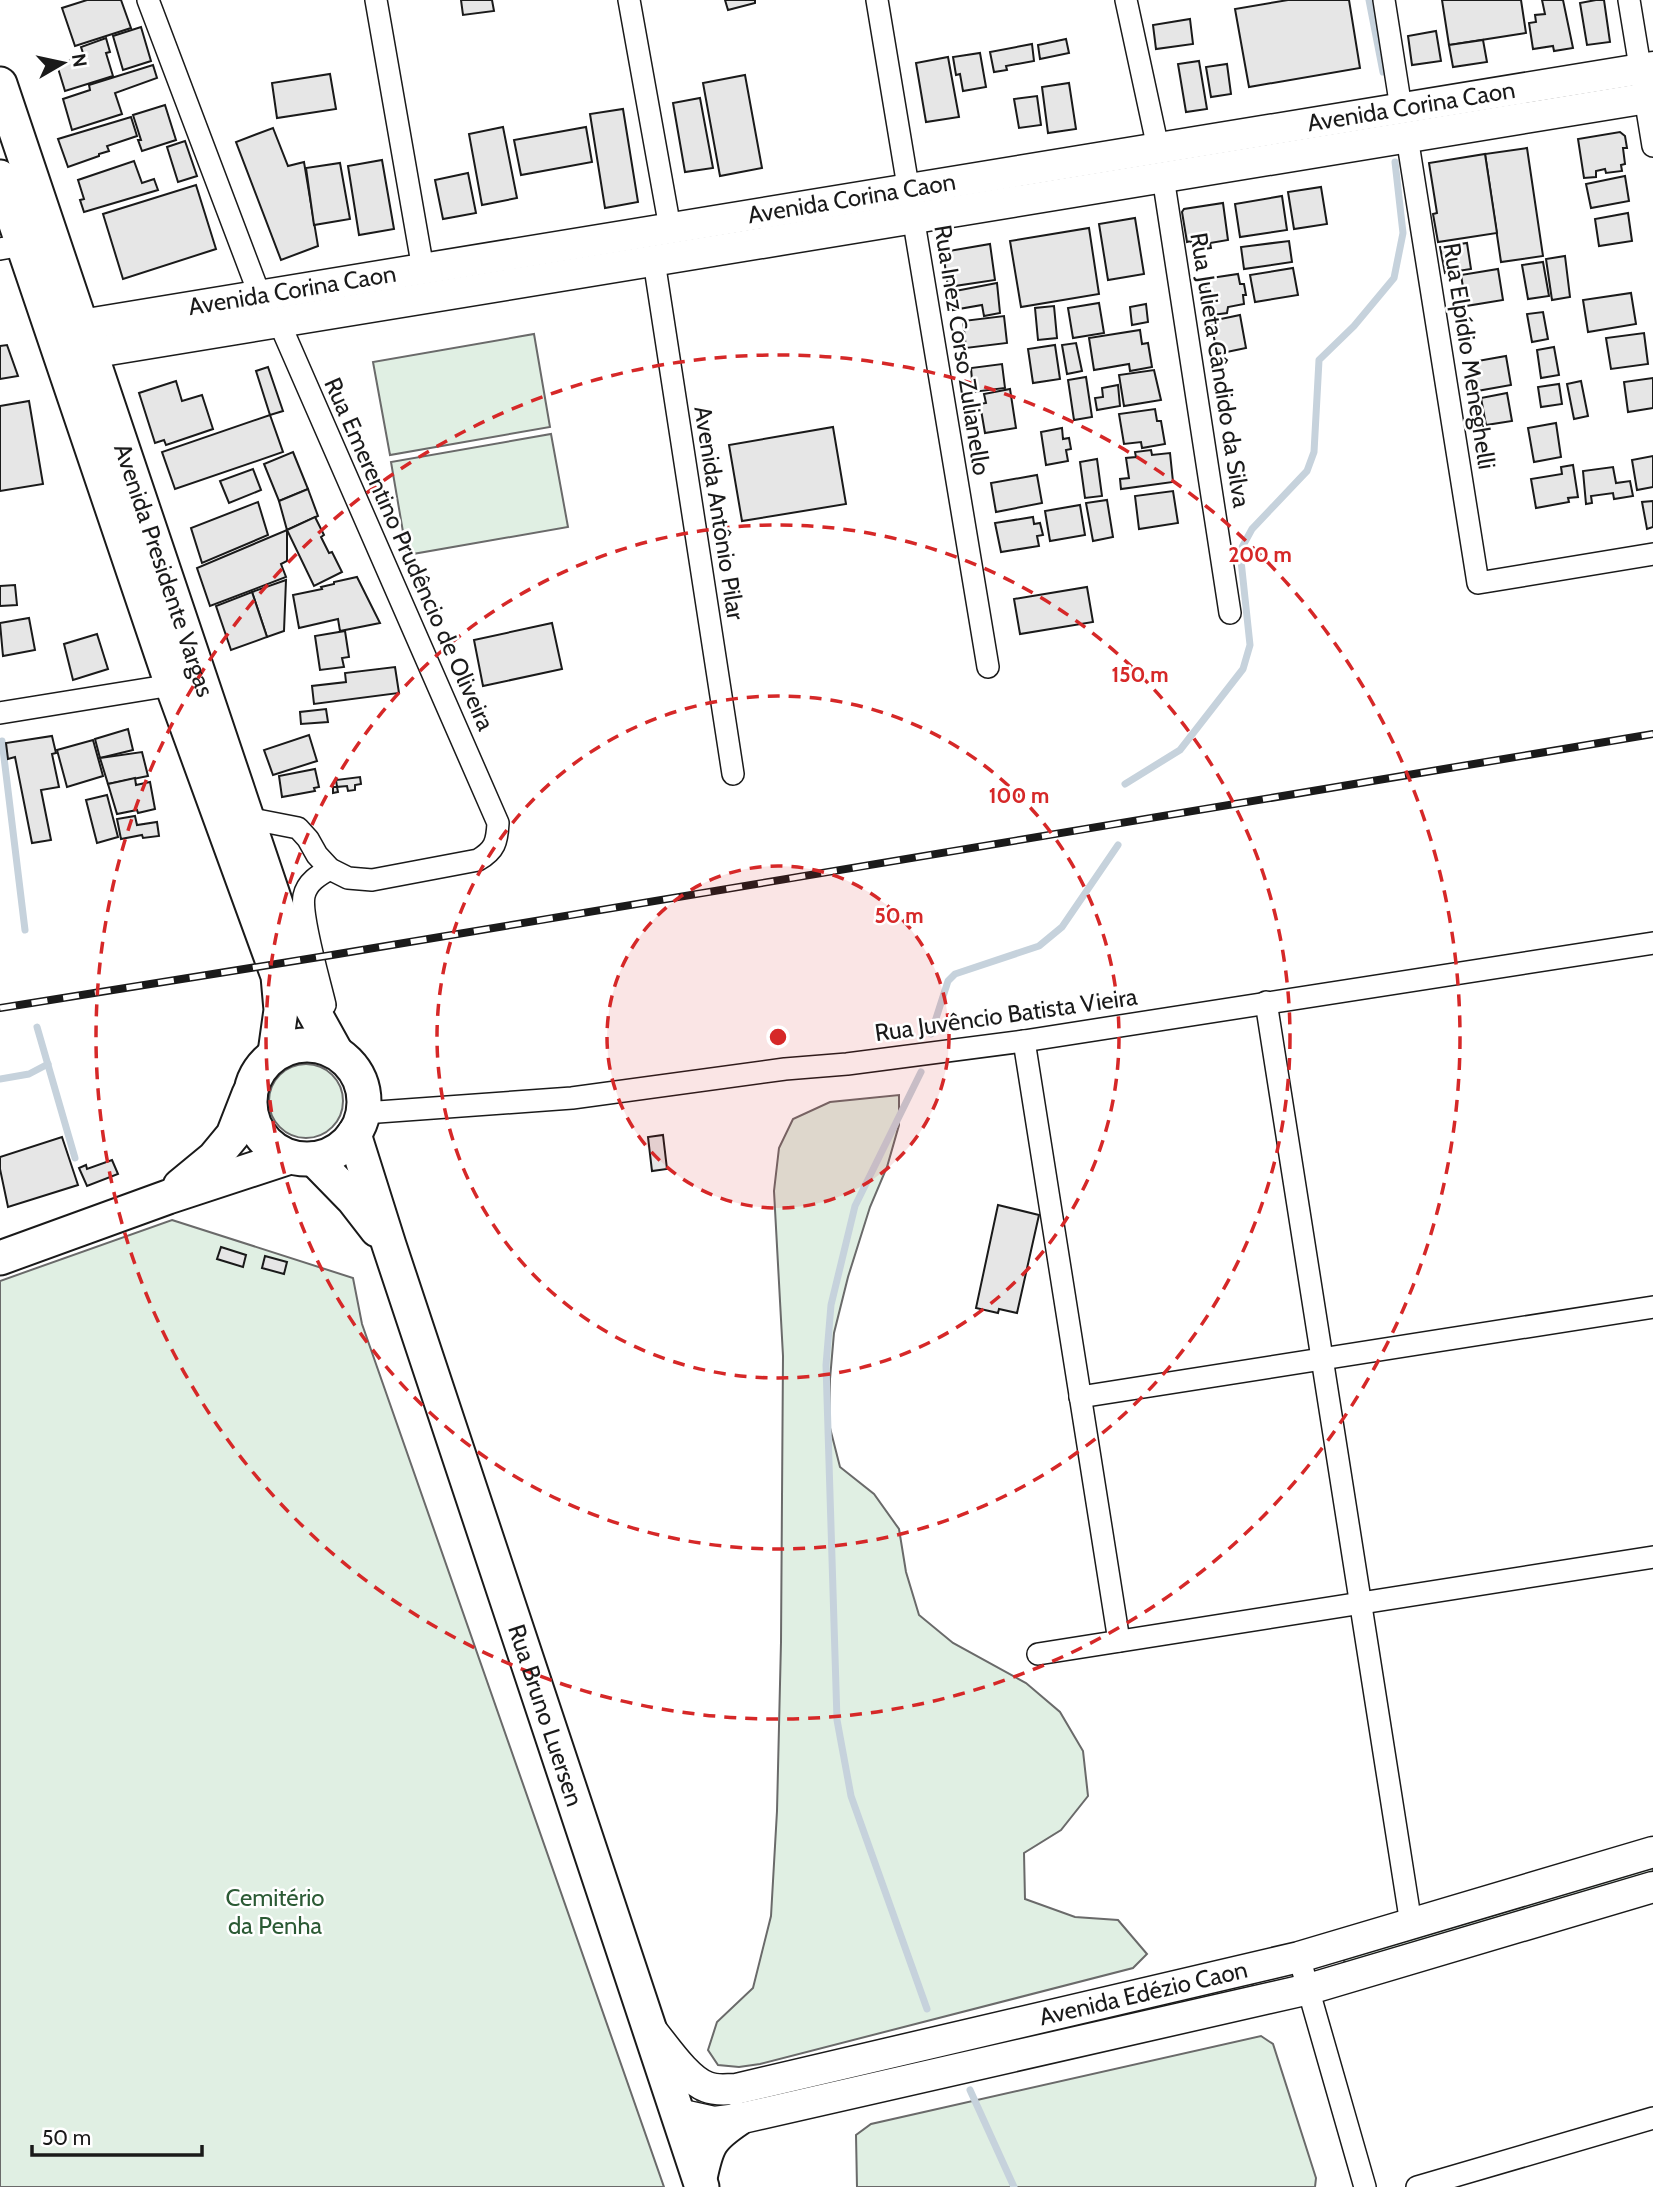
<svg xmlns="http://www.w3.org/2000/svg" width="1653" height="2187" font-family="Cabin,sans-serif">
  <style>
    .green { fill: #e0efe3; stroke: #6a6a6a; stroke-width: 2 }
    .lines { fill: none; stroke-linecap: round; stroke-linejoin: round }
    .stream { stroke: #c6d2dc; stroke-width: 7 }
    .building { fill: #e6e6e6; stroke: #1a1a1a; stroke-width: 2 }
    .street-casing { stroke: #1a1a1a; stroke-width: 24 }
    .secondary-casing { stroke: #1a1a1a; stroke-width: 33 }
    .primary-casing { stroke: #1a1a1a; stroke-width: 37 }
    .street { stroke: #fff; stroke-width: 21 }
    .secondary { stroke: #fff; stroke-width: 30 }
    .primary { stroke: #fff; stroke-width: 33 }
    .rail-casing { stroke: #1a1a1a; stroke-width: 8 }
    .rail { stroke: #fff; stroke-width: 5; stroke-dasharray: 16; stroke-linecap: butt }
    .ring { fill: none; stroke: #d62828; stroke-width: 3.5; stroke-dasharray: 12 9 }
    .labels { text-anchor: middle; stroke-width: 5; stroke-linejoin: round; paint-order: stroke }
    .street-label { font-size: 24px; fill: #1a1a1a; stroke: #fff }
    .park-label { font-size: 24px; fill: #2b5a34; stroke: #fff }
    .centre { fill: #d62828; stroke: #fff; stroke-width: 3.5 }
    .ring-label { font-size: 21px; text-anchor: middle; font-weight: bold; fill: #d62828; stroke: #fff; stroke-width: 5; stroke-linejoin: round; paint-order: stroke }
  </style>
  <rect width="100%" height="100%" fill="#fff"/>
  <!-- green -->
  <g class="green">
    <path d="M 534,334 L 550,427 L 390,455 L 373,362 Z"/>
    <path d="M 551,434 L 568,527 L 407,555 L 391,462 Z"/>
    <circle cx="306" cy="1101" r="37"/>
    <path d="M 899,1095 L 899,1125 L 887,1167 L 870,1207 L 848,1277 L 834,1333 L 830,1379 L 829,1424 L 840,1467 L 874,1494 L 899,1529 L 906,1572 L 919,1615 L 953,1643 L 1026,1683 L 1060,1712 L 1083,1751 L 1088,1796 L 1061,1830 L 1024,1853 L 1025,1899 L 1075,1917 L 1118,1920 L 1147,1954 L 1133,1968 L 760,2064 L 739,2067 L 718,2065 L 708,2050 L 717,2022 L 753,1988 L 771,1916 L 777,1811 L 781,1642 L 783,1356 L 774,1191 L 779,1148 L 793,1119 L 830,1102 Z"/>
    <path d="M 172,1220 L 353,1278 L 362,1324 L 664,2187 L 0,2187 L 0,1281 Z"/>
    <path d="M 1653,1864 L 1653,1875 L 1347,1963 L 1344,1961 L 1342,1957 Z"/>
    <path d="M 1252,1981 L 1253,1985 L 1251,1988 L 735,2110 L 702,2106 L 695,2098 Z"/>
    <path d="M 1261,2036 L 1273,2044 L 1316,2178 L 1315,2187 L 857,2187 L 856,2135 L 871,2124 Z"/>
  </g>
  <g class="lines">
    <!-- stream -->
    <g class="stream">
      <path d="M 1369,0 L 1383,72"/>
      <path d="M 2,741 L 25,930"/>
      <path d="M 1125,784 L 1180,750 L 1243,669 L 1250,645 L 1240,551 L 1252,529 L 1307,471 L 1314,452 L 1319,360 L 1354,326 L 1394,278 L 1403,233 L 1395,162"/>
      <path d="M 37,1027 L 75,1158"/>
      <path d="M 931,1034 L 948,981 L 955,974 L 1039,946 L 1062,927 L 1118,845"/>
      <path d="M 921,1072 L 855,1206 L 831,1305 L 826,1365 L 837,1720 L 851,1796 L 927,2009"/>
      <path d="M 0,1079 L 29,1074 L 48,1064"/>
      <path d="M 970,2090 L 1014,2187"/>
    </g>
  </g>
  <!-- building -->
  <g class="building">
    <path d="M 87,0 L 121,0 L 131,28 L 75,46 L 62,8 Z"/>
    <path d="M 461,0 L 492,0 L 494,11 L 463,15 Z"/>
    <path d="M 725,0 L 755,0 L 755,3 L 728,10 Z"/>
    <path d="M 1288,0 L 1349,0 L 1360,68 L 1249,87 L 1235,9 Z"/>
    <path d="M 1442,0 L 1521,0 L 1526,33 L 1449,45 Z"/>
    <path d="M 1542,0 L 1563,0 L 1573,48 L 1554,51 L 1553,46 L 1533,49 L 1529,23 L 1536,22 L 1535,15 L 1545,14 Z"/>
    <path d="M 1596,0 L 1604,0 L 1610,42 L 1587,45 L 1580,3 Z"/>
    <path d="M 1190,19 L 1193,44 L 1156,49 L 1153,25 Z"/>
    <path d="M 141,27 L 151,61 L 123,70 L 113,36 Z"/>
    <path d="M 1436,31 L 1441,61 L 1412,65 L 1408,36 Z"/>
    <path d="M 106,38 L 110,52 L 106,53 L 113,76 L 65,91 L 57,65 L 84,56 L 81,47 Z"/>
    <path d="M 1066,39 L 1069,53 L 1040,59 L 1038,45 Z"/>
    <path d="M 1483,40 L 1487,62 L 1453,67 L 1449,45 Z"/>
    <path d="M 1032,44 L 1034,61 L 1006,66 L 1007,70 L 994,72 L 990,52 Z"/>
    <path d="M 980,53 L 986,87 L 963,91 L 960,74 L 956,75 L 953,57 Z"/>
    <path d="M 948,57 L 959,117 L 926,122 L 916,63 Z"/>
    <path d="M 1199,61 L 1207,109 L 1186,112 L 1178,64 Z"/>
    <path d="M 1227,64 L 1231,94 L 1211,97 L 1206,67 Z"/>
    <path d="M 153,65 L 157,78 L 115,93 L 122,114 L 72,130 L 63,99 L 90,90 L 89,85 Z"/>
    <path d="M 330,74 L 336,109 L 277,118 L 272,83 Z"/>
    <path d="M 745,75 L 762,168 L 720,176 L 703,83 Z"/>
    <path d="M 1069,83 L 1076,129 L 1048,133 L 1042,87 Z"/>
    <path d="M 1037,96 L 1041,125 L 1019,128 L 1014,99 Z"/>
    <path d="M 700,98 L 713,168 L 685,172 L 673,103 Z"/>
    <path d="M 165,105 L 176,140 L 142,151 L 138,140 L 141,140 L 133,115 Z"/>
    <path d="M 623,109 L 638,202 L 605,208 L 590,114 Z"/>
    <path d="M 131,117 L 137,136 L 107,146 L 109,151 L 99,154 L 99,156 L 68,167 L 58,139 Z"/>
    <path d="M 503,127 L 517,198 L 482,205 L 469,134 Z"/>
    <path d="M 586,127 L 592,162 L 521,175 L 514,140 Z"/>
    <path d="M 273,128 L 288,166 L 304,162 L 318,246 L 281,260 L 236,142 Z"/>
    <path d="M 1620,132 L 1625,136 L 1627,148 L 1623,148 L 1625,164 L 1621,165 L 1622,171 L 1606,173 L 1605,169 L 1596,171 L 1596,177 L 1584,178 L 1578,139 Z"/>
    <path d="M 185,141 L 197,176 L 178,182 L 167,147 Z"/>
    <path d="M 1527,148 L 1543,256 L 1501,262 L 1485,154 Z"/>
    <path d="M 1485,154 L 1497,233 L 1438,242 L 1433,214 L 1437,213 L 1429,163 Z"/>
    <path d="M 382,160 L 394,229 L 359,235 L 348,166 Z"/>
    <path d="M 134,161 L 142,183 L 154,179 L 158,190 L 84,212 L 80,200 L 84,199 L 78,180 Z"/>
    <path d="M 340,163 L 350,219 L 314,225 L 306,168 Z"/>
    <path d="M 468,173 L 476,213 L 443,219 L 435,180 Z"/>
    <path d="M 1625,176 L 1629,201 L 1591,208 L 1586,184 Z"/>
    <path d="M 196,185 L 216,249 L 123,279 L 103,214 Z"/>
    <path d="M 1321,187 L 1327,224 L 1294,229 L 1288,192 Z"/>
    <path d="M 1282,196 L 1287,230 L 1240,237 L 1235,204 Z"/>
    <path d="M 1223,203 L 1228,240 L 1210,243 L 1211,248 L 1193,251 L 1191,241 L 1187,242 L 1182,212 L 1184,209 Z"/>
    <path d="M 1628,213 L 1632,241 L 1599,246 L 1595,219 Z"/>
    <path d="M 1135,218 L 1144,274 L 1108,280 L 1099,224 Z"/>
    <path d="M 1089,228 L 1099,294 L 1021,307 L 1010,241 Z"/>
    <path d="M 1289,241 L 1292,262 L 1244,269 L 1241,247 Z"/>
    <path d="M 1467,243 L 1471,269 L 1445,273 L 1440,247 Z"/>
    <path d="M 990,244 L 995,280 L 948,287 L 943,252 Z"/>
    <path d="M 1565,256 L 1570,297 L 1552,300 L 1546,259 Z"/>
    <path d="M 1543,262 L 1549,296 L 1528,299 L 1522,265 Z"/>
    <path d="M 1293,268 L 1298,295 L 1255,302 L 1250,275 Z"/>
    <path d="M 1498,269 L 1503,300 L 1466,306 L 1461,275 Z"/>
    <path d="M 1238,274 L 1240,284 L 1244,284 L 1246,295 L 1243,295 L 1244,304 L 1228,307 L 1227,313 L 1205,316 L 1201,294 L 1207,293 L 1204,279 Z"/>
    <path d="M 997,283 L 1000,313 L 984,316 L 982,305 L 953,310 L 950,292 Z"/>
    <path d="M 1631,293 L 1636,324 L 1588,332 L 1583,300 Z"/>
    <path d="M 1099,303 L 1104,333 L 1073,338 L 1068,308 Z"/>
    <path d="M 1146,304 L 1148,322 L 1132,325 L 1130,307 Z"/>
    <path d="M 1054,306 L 1057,338 L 1038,340 L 1035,308 Z"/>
    <path d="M 1543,312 L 1548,339 L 1532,342 L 1527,314 Z"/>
    <path d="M 1240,315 L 1246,348 L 1217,354 L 1211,321 Z"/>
    <path d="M 1004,316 L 1007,343 L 966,348 L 963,321 Z"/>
    <path d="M 1140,330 L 1142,344 L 1148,343 L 1152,367 L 1130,371 L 1129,364 L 1094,370 L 1089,338 Z"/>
    <path d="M 1644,333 L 1648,364 L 1611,369 L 1606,338 Z"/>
    <path d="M 1076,343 L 1082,371 L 1067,374 L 1062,345 Z"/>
    <path d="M 7,345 L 18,376 L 0,379 L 0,346 Z"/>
    <path d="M 1055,345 L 1060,379 L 1033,383 L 1028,349 Z"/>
    <path d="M 1554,347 L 1559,375 L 1541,378 L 1537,350 Z"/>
    <path d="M 1506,356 L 1511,385 L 1477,391 L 1472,362 Z"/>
    <path d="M 1002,364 L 1005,388 L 973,392 L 971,368 Z"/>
    <path d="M 268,367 L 283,411 L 270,415 L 256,371 Z"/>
    <path d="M 1154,370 L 1161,400 L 1124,406 L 1119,375 Z"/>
    <path d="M 1086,377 L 1092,417 L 1074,420 L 1068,380 Z"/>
    <path d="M 1653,378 L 1653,408 L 1628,412 L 1624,382 Z"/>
    <path d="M 176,381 L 182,401 L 202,395 L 213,429 L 166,445 L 164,440 L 155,443 L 139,393 Z"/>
    <path d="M 1581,381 L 1588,416 L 1574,419 L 1567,384 Z"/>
    <path d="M 1559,384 L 1562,404 L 1541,407 L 1538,387 Z"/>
    <path d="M 1118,385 L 1120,406 L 1097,410 L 1095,398 L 1103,397 L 1102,388 Z"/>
    <path d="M 1010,389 L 1016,428 L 985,433 L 980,404 L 986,403 L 984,394 Z"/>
    <path d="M 1507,393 L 1512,421 L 1486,425 L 1481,398 Z"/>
    <path d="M 29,401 L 43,484 L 0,491 L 0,406 Z"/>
    <path d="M 1155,409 L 1157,421 L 1161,421 L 1165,444 L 1142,448 L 1141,442 L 1124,444 L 1119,414 Z"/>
    <path d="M 270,415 L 283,452 L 175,489 L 162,452 Z"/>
    <path d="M 1556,423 L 1561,457 L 1534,462 L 1528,428 Z"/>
    <path d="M 833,427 L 846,504 L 742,521 L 729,445 Z"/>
    <path d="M 1062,428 L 1063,439 L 1069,438 L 1071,449 L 1066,450 L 1068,461 L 1046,465 L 1041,432 Z"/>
    <path d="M 1151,450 L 1152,455 L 1170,453 L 1173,482 L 1121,489 L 1120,479 L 1129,478 L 1126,458 L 1136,457 L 1135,452 Z"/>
    <path d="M 293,452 L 308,489 L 279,501 L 264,464 Z"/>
    <path d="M 1653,456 L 1653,487 L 1637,490 L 1632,460 Z"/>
    <path d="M 1097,459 L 1102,496 L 1085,498 L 1080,462 Z"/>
    <path d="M 1573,465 L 1578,497 L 1568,498 L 1569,502 L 1536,508 L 1531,479 L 1562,474 L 1561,467 Z"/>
    <path d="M 1613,467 L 1616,483 L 1630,481 L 1633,496 L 1614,499 L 1613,493 L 1591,496 L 1592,503 L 1586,504 L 1583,471 Z"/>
    <path d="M 253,469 L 261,490 L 229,503 L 220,481 Z"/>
    <path d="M 1037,475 L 1042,503 L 996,512 L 991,483 Z"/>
    <path d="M 308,489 L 318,516 L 287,530 L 279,501 Z"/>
    <path d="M 1173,491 L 1178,523 L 1139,529 L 1135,496 Z"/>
    <path d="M 1107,500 L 1113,537 L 1093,541 L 1086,503 Z"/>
    <path d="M 1653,501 L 1653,527 L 1647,529 L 1642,502 Z"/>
    <path d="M 258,502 L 268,535 L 202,563 L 191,528 Z"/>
    <path d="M 1080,505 L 1085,535 L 1050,541 L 1045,511 Z"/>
    <path d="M 315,517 L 324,535 L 321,537 L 329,553 L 332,552 L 342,572 L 314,586 L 287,530 Z"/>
    <path d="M 1033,517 L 1034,524 L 1040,523 L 1043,535 L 1037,536 L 1039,546 L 1001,552 L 995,523 Z"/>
    <path d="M 287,530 L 287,561 L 281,564 L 286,577 L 210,606 L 197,568 Z"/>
    <path d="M 357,577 L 380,623 L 340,631 L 338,619 L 299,628 L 293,595 L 322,589 L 321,587 L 334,584 L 334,582 Z"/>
    <path d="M 286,580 L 284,631 L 267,637 L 252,592 Z"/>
    <path d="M 15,585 L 17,605 L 0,606 L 0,586 Z"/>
    <path d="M 1087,587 L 1093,622 L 1020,634 L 1014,599 Z"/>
    <path d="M 252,592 L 267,637 L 231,650 L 216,606 Z"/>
    <path d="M 29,618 L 35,650 L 3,656 L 0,623 Z"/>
    <path d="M 552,623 L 562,669 L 483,686 L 474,640 Z"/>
    <path d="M 345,631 L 349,657 L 342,658 L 344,667 L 320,670 L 315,636 Z"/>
    <path d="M 97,634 L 108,669 L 73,680 L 64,644 Z"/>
    <path d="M 395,667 L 399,693 L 314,704 L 312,686 L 346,682 L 345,673 Z"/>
    <path d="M 326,709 L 328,722 L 301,724 L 300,712 Z"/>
    <path d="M 128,729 L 133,750 L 100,758 L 95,739 Z"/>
    <path d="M 309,735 L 317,761 L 273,775 L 264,750 Z"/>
    <path d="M 52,736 L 56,753 L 52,754 L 59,787 L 41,790 L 51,840 L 32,843 L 15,757 L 8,759 L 6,743 Z"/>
    <path d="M 93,740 L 103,776 L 67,787 L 57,750 Z"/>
    <path d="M 142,752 L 148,776 L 108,784 L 100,758 Z"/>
    <path d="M 315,769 L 319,787 L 314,788 L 315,791 L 282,797 L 279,776 Z"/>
    <path d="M 360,777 L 361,784 L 355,785 L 355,790 L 348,791 L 347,786 L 337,787 L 338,792 L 333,793 L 333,787 L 337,787 L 336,780 Z"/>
    <path d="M 135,778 L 136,785 L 150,782 L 155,809 L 138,813 L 137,810 L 117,814 L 108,784 Z"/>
    <path d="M 107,795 L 118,837 L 97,843 L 86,800 Z"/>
    <path d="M 135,816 L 137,825 L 157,822 L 159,836 L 143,838 L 142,835 L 121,839 L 117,819 Z"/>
    <path d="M 663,1135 L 667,1169 L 652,1171 L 648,1137 Z"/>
    <path d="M 62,1137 L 78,1185 L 8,1207 L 0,1169 L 0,1157 Z"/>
    <path d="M 112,1160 L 118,1174 L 87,1186 L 79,1168 L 86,1165 L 87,1169 Z"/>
    <path d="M 998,1205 L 1039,1215 L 1017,1313 L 999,1309 L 998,1313 L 976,1308 Z"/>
    <path d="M 221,1247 L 246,1255 L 243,1267 L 217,1259 Z"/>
    <path d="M 265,1256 L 287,1262 L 284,1274 L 262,1268 Z"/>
  </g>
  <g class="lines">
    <defs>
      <g id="street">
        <path d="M 148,0 L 260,296"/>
        <path d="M 376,0 L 423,269"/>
        <path d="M 629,0 L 670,228"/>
        <path d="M 877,0 L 988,667"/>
        <path d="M 1126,0 L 1158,148"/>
        <path d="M 1384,0 L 1401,108"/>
        <path d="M 1629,0 L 1653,146"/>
        <path d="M 1407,137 L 1478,583 L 1653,554"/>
        <path d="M 1163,177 L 1230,613"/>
        <path d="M 0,249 L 23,245"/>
        <path d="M 654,261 L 733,774"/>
        <path d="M 0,713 L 172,685"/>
        <path d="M 247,818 L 298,828 L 308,839 L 317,855 L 330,869 L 348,878 L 372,880 L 478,860 C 495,850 497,842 498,823 L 279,322"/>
        <path d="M 1266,1002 L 1411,1924"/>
        <path d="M 325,1005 C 320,983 300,916 304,896 C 307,882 319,875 330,869"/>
        <path d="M 1024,1041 L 1119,1641"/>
        <path d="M 364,1113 L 572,1098 L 785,1069 L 847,1064 L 1024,1041 L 1653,943"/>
        <path d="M 1080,1397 L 1653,1307"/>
        <path d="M 1038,1654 L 1653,1557"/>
        <path d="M 1299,1957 L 1365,2187"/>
        <path d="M 1417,2187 L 1653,2118"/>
      </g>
      <g id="secondary">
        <path id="s1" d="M 64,342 L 81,325 L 1653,67"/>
        <path d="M 90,353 L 1653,97"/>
        <path id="s2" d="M 652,2031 C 666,2048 687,2080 707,2087 C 717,2091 726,2089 736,2089 L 1299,1957 L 1653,1852"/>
        <path d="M 678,2114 L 714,2122 L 738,2119 L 1309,1989 L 1653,1887"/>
      </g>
      <g id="primary">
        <path id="s3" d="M 0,84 L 310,1005 L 336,1052"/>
        <path d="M 0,177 L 172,685 L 278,976 L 281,1010 L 275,1053"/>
        <circle cx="307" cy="1102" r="57"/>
        <path id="s4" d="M 354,1134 L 389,1245 L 702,2187"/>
        <path d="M 314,1159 L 353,1199 L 377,1230"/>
        <path d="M 180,1186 L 214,1158 L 233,1135 L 249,1094"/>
        <path d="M 0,1258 L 168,1197 L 290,1157"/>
        <path d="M 700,2178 C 707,2144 710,2138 738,2119"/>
      </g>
    </defs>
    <!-- street casing -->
    <use href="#street" class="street-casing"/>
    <!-- secondary casing -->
    <use href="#secondary" class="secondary-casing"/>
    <!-- primary casing -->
    <use href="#primary" class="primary-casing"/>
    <!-- street -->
    <use href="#street" class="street"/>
    <!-- secondary -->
    <use href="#secondary" class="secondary"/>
    <!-- primary -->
    <use href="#primary" class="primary"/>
    <defs>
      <path id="rail" d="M 0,1008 L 332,955 L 1653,734"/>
    </defs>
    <!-- rail casing -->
    <use href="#rail" class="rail-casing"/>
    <!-- rail -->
    <use href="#rail" class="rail"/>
  </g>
  <!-- distance rings -->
  <circle cx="778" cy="1037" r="171" fill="#d62828" fill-opacity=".12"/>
  <g class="ring">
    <circle cx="778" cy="1037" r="171"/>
    <circle cx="778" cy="1037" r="341"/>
    <circle cx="778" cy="1037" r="512"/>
    <circle cx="778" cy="1037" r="682"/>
  </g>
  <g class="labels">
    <!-- street labels -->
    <g class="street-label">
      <text dy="8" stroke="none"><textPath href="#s1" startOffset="1372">Avenida Corina Caon</textPath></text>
      <text dy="8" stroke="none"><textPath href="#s1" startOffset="805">Avenida Corina Caon</textPath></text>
      <text dy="8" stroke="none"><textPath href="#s1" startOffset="238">Avenida Corina Caon</textPath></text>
      <text transform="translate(962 350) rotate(81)" y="8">Rua Inez Corso Zulianello</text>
      <text transform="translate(1469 356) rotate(81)" y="8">Rua Elpídio Meneghelli</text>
      <text transform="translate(1220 370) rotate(81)" y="8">Rua Julieta Cândido da Silva</text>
      <text transform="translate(719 513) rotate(81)" y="8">Avenida Antônio Pilar</text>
      <text transform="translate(409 554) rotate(66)" y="8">Rua Emerentino Prudêncio de Oliveira</text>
      <text dy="8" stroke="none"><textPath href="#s3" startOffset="513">Avenida Presidente Vargas</textPath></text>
      <text transform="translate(1006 1015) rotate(-8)" y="8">Rua Juvêncio Batista Vieira</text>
      <text dy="8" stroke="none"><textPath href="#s4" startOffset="612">Rua Bruno Luersen</textPath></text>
      <text dy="8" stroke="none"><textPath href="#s2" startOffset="527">Avenida Edézio Caon</textPath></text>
    </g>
    <!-- park labels -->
    <g class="park-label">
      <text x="275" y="1906">Cemitério<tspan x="275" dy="28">da Penha</tspan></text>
    </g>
  </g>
  <circle cx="778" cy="1037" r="10" class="centre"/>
  <g class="ring-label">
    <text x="1260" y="562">200 m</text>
    <text x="1140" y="682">150 m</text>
    <text x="1019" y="803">100 m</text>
    <text x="899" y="923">50 m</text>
  </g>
  <!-- north arrow -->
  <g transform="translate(63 63) rotate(81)" stroke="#ffffff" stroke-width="5" paint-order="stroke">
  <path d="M0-5L12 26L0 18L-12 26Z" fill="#1a1a1a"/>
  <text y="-10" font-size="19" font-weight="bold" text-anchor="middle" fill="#1a1a1a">N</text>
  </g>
  <!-- scale -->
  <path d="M32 2145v10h170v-10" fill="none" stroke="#1a1a1a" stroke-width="3.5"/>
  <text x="42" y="2145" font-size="21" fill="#1a1a1a" stroke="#ffffff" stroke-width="5" paint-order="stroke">50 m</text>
</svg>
